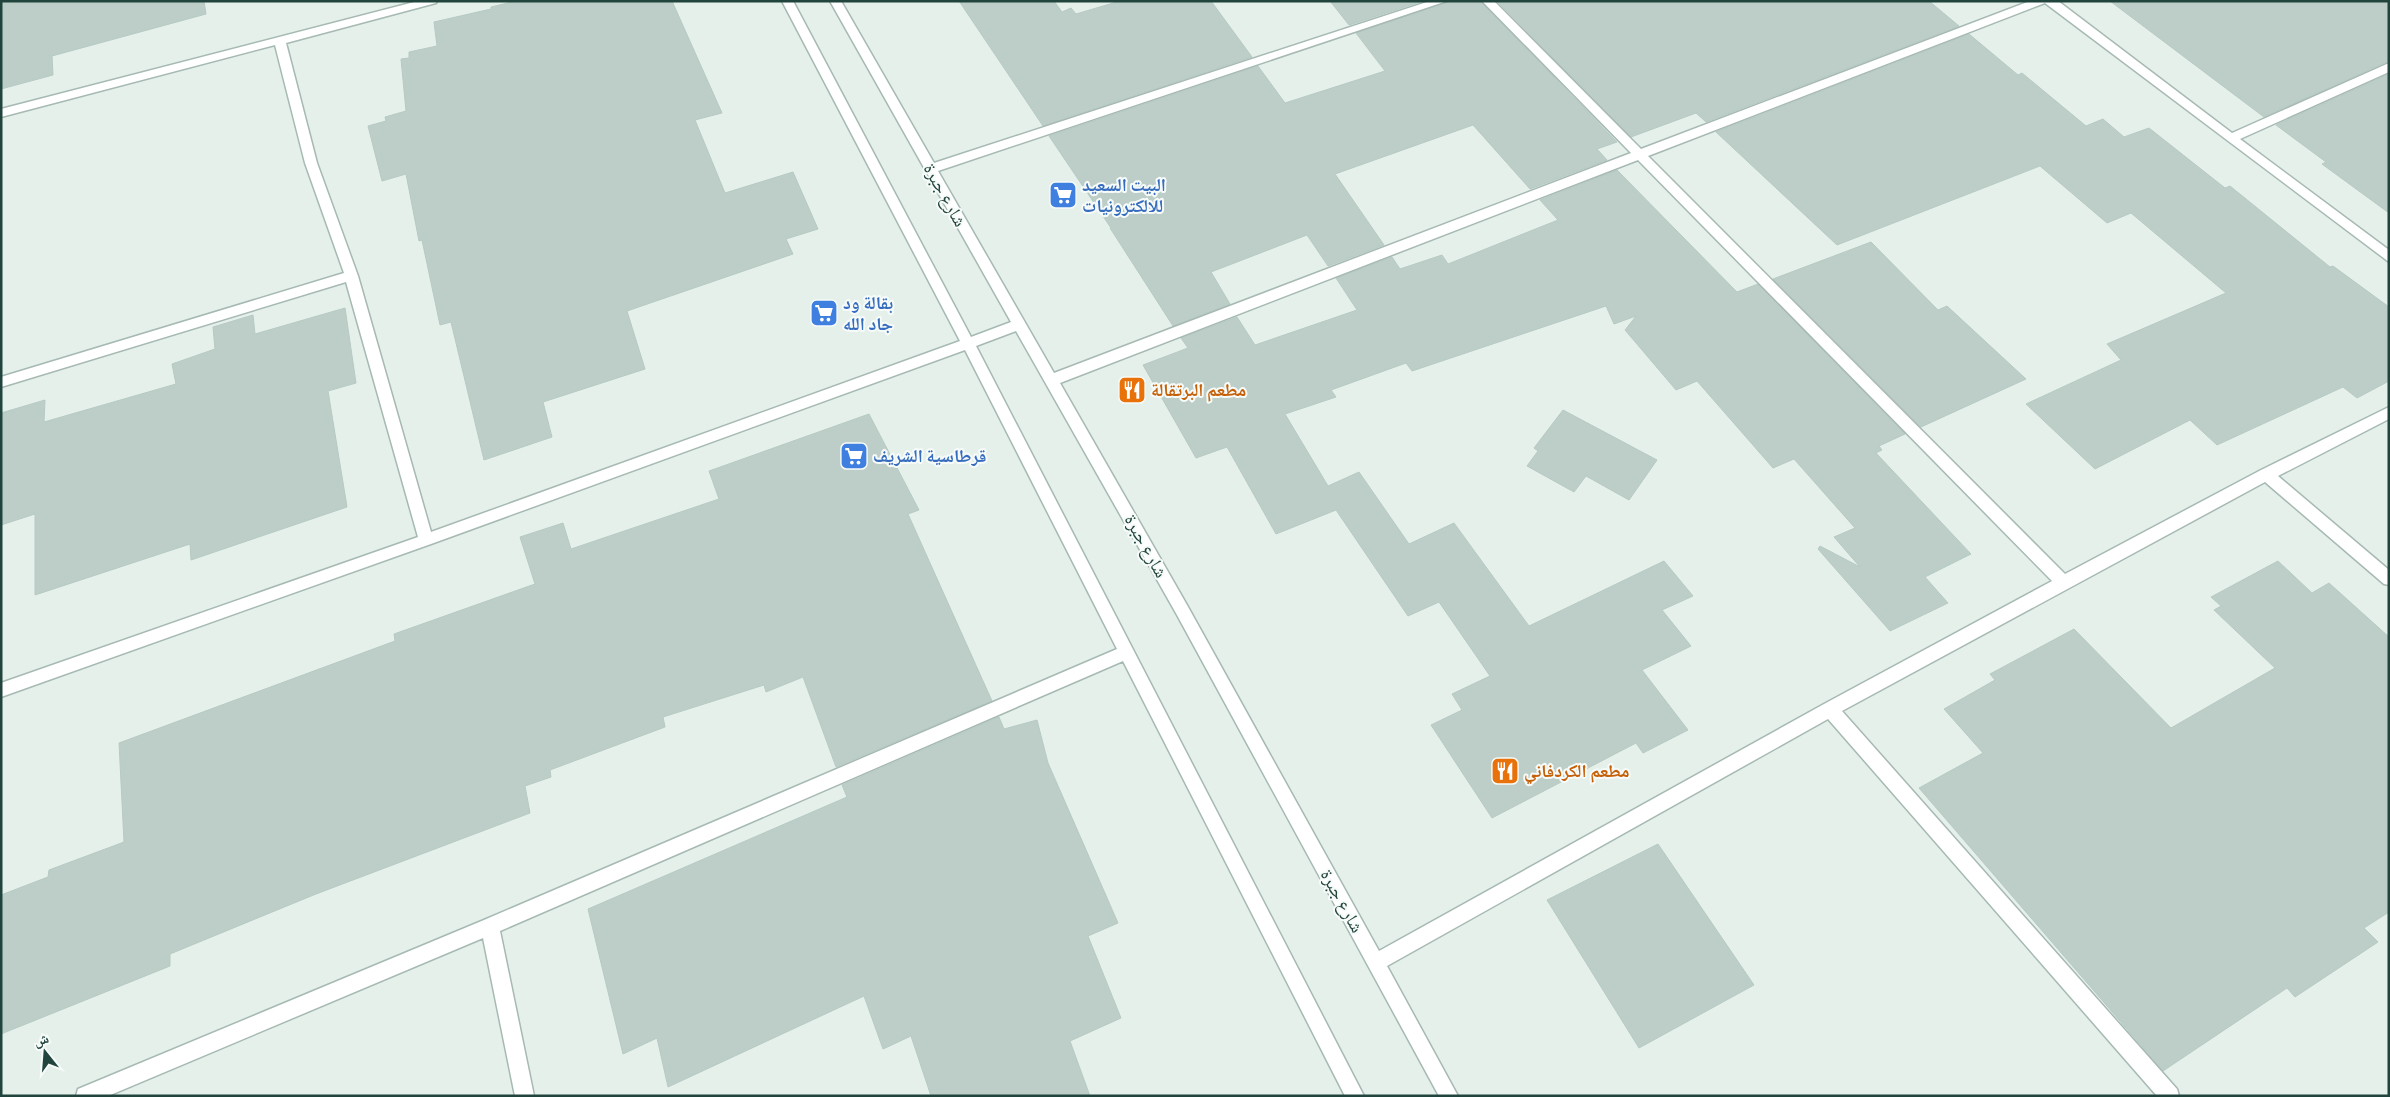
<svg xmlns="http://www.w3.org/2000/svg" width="2390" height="1097" font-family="Manrope,'Noto Naskh Arabic',sans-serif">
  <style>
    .building { fill: #bccec7; stroke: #b6cac3 }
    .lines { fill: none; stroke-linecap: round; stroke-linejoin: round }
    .minor-casing { stroke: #a6b9b3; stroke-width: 3 }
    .minor { fill: #fff; fill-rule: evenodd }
    .labels { text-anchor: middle; stroke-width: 4; stroke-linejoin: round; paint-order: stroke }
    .shop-label { font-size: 18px; font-weight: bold; fill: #366cbe; stroke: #f6fbf9; text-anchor: start }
    .street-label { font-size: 18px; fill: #21443c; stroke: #f6fbf9 }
    .food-label { font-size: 18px; font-weight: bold; fill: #c56008; stroke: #f6fbf9; text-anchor: start }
  </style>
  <rect width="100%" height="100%" fill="#e5f0eb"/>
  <!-- building -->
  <g class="building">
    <path d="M 1,1 L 204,1 L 206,14 L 52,56 L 53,75 L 1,89 Z"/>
    <path d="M 516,1 L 672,1 L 722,113 L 695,120 L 725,193 L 793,172 L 818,229 L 786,239 L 793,254 L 627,311 L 645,369 L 543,402 L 552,437 L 484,460 L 451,322 L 440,325 L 422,240 L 419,241 L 406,174 L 382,181 L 368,126 L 386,121 L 385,117 L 406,111 L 401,59 L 409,58 L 409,52 L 437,46 L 434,22 L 491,9 L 491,7 Z"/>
    <path d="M 959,1 L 1054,1 L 1062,12 L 1071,8 L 1076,14 L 1120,1 L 1211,1 L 1252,57 L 1043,126 Z"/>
    <path d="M 1330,1 L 1423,1 L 1349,25 Z"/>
    <path d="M 1449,1 L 1480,1 L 1617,142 L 1597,149 L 1607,160 L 1530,189 L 1473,125 L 1335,174 L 1384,245 L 1328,266 L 1307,235 L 1211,272 L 1230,304 L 1173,326 L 1110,228 L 1111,228 L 1049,136 L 1258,66 L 1285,103 L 1385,71 L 1356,33 Z"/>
    <path d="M 1497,1 L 1929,1 L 1959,26 L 1706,122 L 1696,113 L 1631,137 Z"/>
    <path d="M 2110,1 L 2389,1 L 2389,61 L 2264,117 Z"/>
    <path d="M 1969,34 L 2018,75 L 2022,73 L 2086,126 L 2103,119 L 2124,137 L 2149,128 L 2225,188 L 2230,186 L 2330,267 L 2333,266 L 2389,307 L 2389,381 L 2357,398 L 2343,387 L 2217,445 L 2190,420 L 2095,469 L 2026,404 L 2121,360 L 2107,344 L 2226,293 L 2131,213 L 2107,223 L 2040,166 L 1837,245 L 1716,132 Z"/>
    <path d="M 2389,74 L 2389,213 L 2322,164 L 2326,162 L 2276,125 Z"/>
    <path d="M 1617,170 L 1737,292 L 1758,284 L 1905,434 L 1879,446 L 1882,450 L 1876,453 L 1971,554 L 1925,577 L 1948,603 L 1890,631 L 1818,549 L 1820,546 L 1860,567 L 1834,537 L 1855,528 L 1794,459 L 1773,468 L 1697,381 L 1676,390 L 1625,330 L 1636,316 L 1614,324 L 1606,306 L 1412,371 L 1406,363 L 1331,390 L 1336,397 L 1285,414 L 1328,486 L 1359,472 L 1409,544 L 1454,523 L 1529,626 L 1664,561 L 1693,596 L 1662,610 L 1691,646 L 1642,670 L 1688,730 L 1643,753 L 1636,743 L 1492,818 L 1431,725 L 1462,710 L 1452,694 L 1490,676 L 1439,602 L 1408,616 L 1336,510 L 1276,534 L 1227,447 L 1196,458 L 1143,365 L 1188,348 L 1181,338 L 1237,317 L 1255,345 L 1357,310 L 1336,278 L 1392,257 L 1400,269 L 1442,255 L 1448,264 L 1558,220 L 1540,200 Z"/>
    <path d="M 1871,242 L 1938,310 L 1947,306 L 2026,379 L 1921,427 L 1773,279 Z"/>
    <path d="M 345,308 L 356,383 L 328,391 L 347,507 L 191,560 L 190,544 L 35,595 L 35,514 L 1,525 L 1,413 L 45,400 L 44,422 L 176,384 L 172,364 L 215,349 L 213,327 L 253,315 L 255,334 Z"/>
    <path d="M 1563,410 L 1657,460 L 1629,500 L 1586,476 L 1574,492 L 1527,466 L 1538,451 L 1534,448 Z"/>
    <path d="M 869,414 L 919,510 L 908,514 L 992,701 L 836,767 L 803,677 L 766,692 L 764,685 L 663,717 L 665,727 L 550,770 L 551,777 L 525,786 L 530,813 L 316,894 L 170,954 L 170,966 L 1,1034 L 1,895 L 48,877 L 49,870 L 124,842 L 119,743 L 395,641 L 394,634 L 535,584 L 520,537 L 563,523 L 571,549 L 719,499 L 709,471 Z"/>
    <path d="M 2278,561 L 2312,593 L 2329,583 L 2389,637 L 2389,912 L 2364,928 L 2378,942 L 2295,997 L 2287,988 L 2163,1071 L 1919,788 L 1983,753 L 1944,709 L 1995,680 L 1990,674 L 2074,629 L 2171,728 L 2275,668 L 2214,610 L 2221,606 L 2211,597 Z"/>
    <path d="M 999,717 L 1004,729 L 1037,720 L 1048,763 L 1118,923 L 1088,936 L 1121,1018 L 1070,1041 L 1090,1096 L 931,1096 L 911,1036 L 883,1049 L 864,996 L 668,1087 L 657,1038 L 623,1054 L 588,909 L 847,797 L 842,785 Z"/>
    <path d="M 1658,844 L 1754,985 L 1639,1048 L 1547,900 Z"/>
  </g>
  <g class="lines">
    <defs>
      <path id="minor" d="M 418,1 L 437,1 L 436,3 L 286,43 L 317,163 L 358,276 L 431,532 L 960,341 L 782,1 L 793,1 L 971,337 L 1011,322 L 830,1 L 841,1 L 934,163 L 1430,1 L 1447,1 L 938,171 L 1054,373 L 1631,153 L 1482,1 L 1494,1 L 1641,149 L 2030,1 L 2058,1 L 2232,133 L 2389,63 L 2389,72 L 2240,139 L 2389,250 L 2389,262 L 2045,3 L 1648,156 L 2065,574 L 2261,470 L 2389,407 L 2389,419 L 2278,476 L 2389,570 L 2389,585 L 2384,584 L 2265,482 L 1842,711 L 2177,1089 L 2179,1096 L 2157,1096 L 1828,719 L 1387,966 L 1458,1096 L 1439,1096 L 1177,615 L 1016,331 L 976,346 L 1364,1096 L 1345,1096 L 1123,661 L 500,931 L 534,1096 L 515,1096 L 483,938 L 108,1096 L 76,1096 L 78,1089 L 484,920 L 1117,649 L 965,350 L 431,544 L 1,697 L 1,683 L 418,537 L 346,282 L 1,387 L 1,377 L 344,273 L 305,163 L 275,45 L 1,117 L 1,109 ZM 1638,160 L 2052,581 L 1824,704 L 1379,951 L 1187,605 L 1060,383 Z"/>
    </defs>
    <!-- minor casing -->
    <use href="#minor" class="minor-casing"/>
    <!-- minor -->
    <use href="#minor" class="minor"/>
  </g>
  <!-- icons -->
  <defs>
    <symbol id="supermarket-square" viewBox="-11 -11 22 22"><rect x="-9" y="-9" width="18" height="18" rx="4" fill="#3f7fe0" stroke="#f6fbf9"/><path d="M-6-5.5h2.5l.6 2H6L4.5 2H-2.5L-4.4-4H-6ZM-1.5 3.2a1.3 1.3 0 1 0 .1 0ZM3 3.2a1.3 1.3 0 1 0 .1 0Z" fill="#fff"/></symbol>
    <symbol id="restaurant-square" viewBox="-11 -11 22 22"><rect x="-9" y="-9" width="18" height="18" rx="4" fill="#e8710a" stroke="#f6fbf9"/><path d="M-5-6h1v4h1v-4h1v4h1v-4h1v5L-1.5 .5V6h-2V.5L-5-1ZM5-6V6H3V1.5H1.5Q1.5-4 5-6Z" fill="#fff"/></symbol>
  </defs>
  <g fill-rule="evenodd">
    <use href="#supermarket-square" x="1047" y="179" width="32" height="32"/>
    <use href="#supermarket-square" x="808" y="297" width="32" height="32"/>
    <use href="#restaurant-square" x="1116" y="374" width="32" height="32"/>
    <use href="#supermarket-square" x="838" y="440" width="32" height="32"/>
    <use href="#restaurant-square" x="1489" y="755" width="32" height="32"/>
  </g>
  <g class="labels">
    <!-- shop labels -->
    <g class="shop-label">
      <text x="1082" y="191">البيت السعيد<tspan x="1082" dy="21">للالكترونيات</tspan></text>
      <text x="843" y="309">بقالة ود<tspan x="843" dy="21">جاد الله</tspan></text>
      <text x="873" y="462">قرطاسية الشريف</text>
    </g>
    <!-- street labels -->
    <g class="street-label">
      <text transform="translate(945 195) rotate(61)" y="6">شارع جبرة</text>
      <text transform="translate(1146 546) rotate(61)" y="6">شارع جبرة</text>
      <text transform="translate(1342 901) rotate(61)" y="6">شارع جبرة</text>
    </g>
    <!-- food labels -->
    <g class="food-label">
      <text x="1151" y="396">مطعم البرتقالة</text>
      <text x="1524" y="777">مطعم الكردفاني</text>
    </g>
  </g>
  <!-- border -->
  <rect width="2390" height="1097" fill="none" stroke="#21443c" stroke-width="5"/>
  <!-- north arrow -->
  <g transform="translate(45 1052) rotate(343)" stroke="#f6fbf9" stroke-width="4" paint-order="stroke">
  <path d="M0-4L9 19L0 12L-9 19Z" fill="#21443c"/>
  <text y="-8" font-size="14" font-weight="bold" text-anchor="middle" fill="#21443c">ش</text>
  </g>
</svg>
